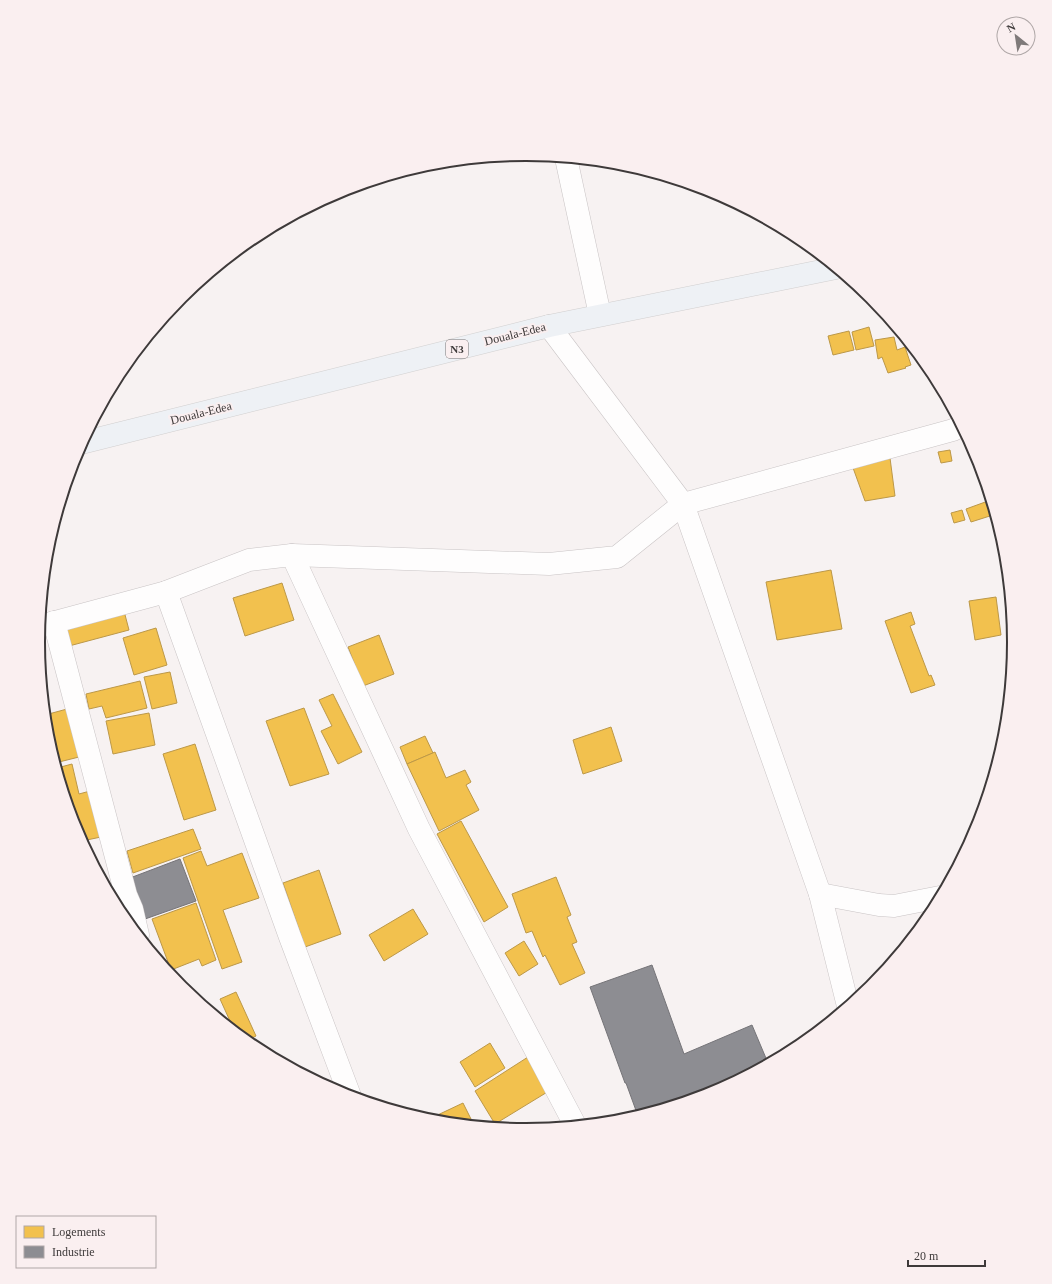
<svg xmlns="http://www.w3.org/2000/svg" width="1052" height="1284" font-family="Georgia,serif">
  <style>
    .homes { fill: #f2c14e; stroke: #bc9848 }
    .industry { fill: #8d8d92; stroke: #757478 }
    .lines { fill: none; stroke-linecap: round; stroke-linejoin: round }
    .street-casing { stroke: #c9c4c5; stroke-width: 23 }
    .highway-casing { stroke: #d1cfcf; stroke-width: 23 }
    .street { stroke: #fefdfd; stroke-width: 22 }
    .highway { stroke: #eef1f5; stroke-width: 22 }
    .labels { text-anchor: middle; stroke-width: 4; stroke-linejoin: round; paint-order: stroke }
    .shield { fill: #faeff0; stroke: #767071; stroke-width: 1 }
    .shield-label { font-size: 11px; font-weight: bold; fill: #3e3a3a }
    .street-label { font-size: 12px; fill: #3e3a3a; stroke: #faeff0 }
    .rim { fill: none; stroke: #3e3a3a; stroke-width: 2 }
  </style>
  <rect width="100%" height="100%" fill="#f7f2f2"/>
  <!-- homes -->
  <g class="homes">
    <path d="M 869,327 L 874,346 L 856,350 L 852,332 Z"/>
    <path d="M 849,331 L 854,350 L 833,355 L 828,336 Z"/>
    <path d="M 894,337 L 897,350 L 905,347 L 911,365 L 905,367 L 906,368 L 888,373 L 882,357 L 878,359 L 875,340 Z"/>
    <path d="M 950,450 L 952,461 L 941,463 L 938,452 Z"/>
    <path d="M 890,458 L 895,496 L 865,501 L 852,465 Z"/>
    <path d="M 988,501 L 993,515 L 971,522 L 966,509 Z"/>
    <path d="M 962,510 L 965,520 L 954,523 L 951,513 Z"/>
    <path d="M 831,570 L 842,629 L 777,640 L 766,582 Z"/>
    <path d="M 282,583 L 294,620 L 245,636 L 233,598 Z"/>
    <path d="M 996,597 L 1001,635 L 975,640 L 969,601 Z"/>
    <path d="M 124,611 L 129,630 L 69,646 L 64,627 Z"/>
    <path d="M 911,612 L 915,624 L 910,626 L 929,676 L 931,675 L 935,685 L 911,693 L 885,621 Z"/>
    <path d="M 156,628 L 167,665 L 134,675 L 123,638 Z"/>
    <path d="M 379,635 L 394,674 L 363,686 L 348,647 Z"/>
    <path d="M 170,672 L 177,703 L 152,709 L 144,677 Z"/>
    <path d="M 140,681 L 147,708 L 106,718 L 102,706 L 89,709 L 86,694 Z"/>
    <path d="M 333,694 L 362,752 L 338,764 L 321,731 L 332,726 L 319,700 Z"/>
    <path d="M 304,708 L 329,774 L 290,786 L 266,721 Z"/>
    <path d="M 67,709 L 79,757 L 55,763 L 47,737 L 45,715 Z"/>
    <path d="M 149,713 L 155,745 L 113,754 L 106,721 Z"/>
    <path d="M 611,727 L 622,761 L 583,774 L 573,740 Z"/>
    <path d="M 425,736 L 433,753 L 407,764 L 400,747 Z"/>
    <path d="M 195,744 L 216,810 L 184,820 L 163,754 Z"/>
    <path d="M 435,752 L 446,778 L 465,770 L 471,782 L 466,785 L 479,810 L 439,831 L 407,764 Z"/>
    <path d="M 72,764 L 79,794 L 90,791 L 101,837 L 82,841 L 75,829 L 57,768 Z"/>
    <path d="M 461,821 L 508,907 L 484,922 L 437,834 Z"/>
    <path d="M 193,829 L 201,849 L 133,873 L 127,851 Z"/>
    <path d="M 201,851 L 207,866 L 242,853 L 259,898 L 223,910 L 242,962 L 222,969 L 183,858 Z"/>
    <path d="M 319,870 L 341,934 L 305,947 L 283,883 Z"/>
    <path d="M 556,877 L 571,915 L 567,917 L 577,942 L 572,944 L 585,973 L 560,985 L 545,955 L 543,957 L 532,931 L 526,933 L 512,894 Z"/>
    <path d="M 196,903 L 216,960 L 202,966 L 199,959 L 171,970 L 152,919 Z"/>
    <path d="M 413,909 L 428,934 L 384,961 L 369,935 Z"/>
    <path d="M 524,941 L 538,964 L 519,976 L 505,953 Z"/>
    <path d="M 236,992 L 256,1036 L 246,1041 L 235,1032 L 220,999 Z"/>
    <path d="M 490,1043 L 505,1068 L 475,1087 L 460,1062 Z"/>
    <path d="M 528,1057 L 549,1091 L 495,1124 L 475,1091 Z"/>
    <path d="M 463,1103 L 474,1125 L 427,1120 Z"/>
  </g>
  <!-- industry -->
  <g class="industry">
    <path d="M 180,859 L 196,901 L 145,919 L 130,878 Z"/>
    <path d="M 652,965 L 684,1054 L 752,1025 L 768,1063 L 713,1093 L 638,1116 L 626,1083 L 625,1083 L 590,987 Z"/>
  </g>
  <g class="lines">
    <defs>
      <g id="street">
        <path d="M 566,158 L 600,315"/>
        <path d="M 549,326 L 683,504 L 820,894 L 848,1006"/>
        <path d="M 292,555 L 419,829 L 575,1125"/>
        <path d="M 166,592 L 290,937 L 350,1096"/>
        <path d="M 54,622 L 126,895 L 132,909 L 138,935"/>
        <path d="M 40,626 L 166,592 L 249,560 L 292,555 L 549,564 L 617,557 L 683,504 L 953,430 L 961,426"/>
        <path d="M 820,894 L 879,905 L 894,906 L 940,897"/>
      </g>
      <path id="highway" d="M 81,443 L 549,326 L 836,268"/>
    </defs>
    <!-- street casing -->
    <use href="#street" class="street-casing"/>
    <!-- highway casing -->
    <use href="#highway" class="highway-casing"/>
    <!-- street -->
    <use href="#street" class="street"/>
    <!-- highway -->
    <use href="#highway" class="highway"/>
  </g>
  <g class="labels">
    <!-- shield labels -->
    <rect class="shield" x="446" y="340" width="22" height="18" rx="3"/>
    <g class="shield-label">
      <text x="457" y="353">N3</text>
    </g>
    <!-- street labels -->
    <g class="street-label">
      <text transform="translate(515 334) rotate(-14)" y="4">Douala-Edea</text>
      <text transform="translate(201 413) rotate(-14)" y="4">Douala-Edea</text>
    </g>
  </g>
  <!-- crop -->
  <path d="M0 0H1052V1284H0ZM45 642a481 481 0 1 1 962 0a481 481 0 1 1-962 0Z" fill="#faeff0" fill-rule="evenodd"/>
  <path class="rim" d="M45 642a481 481 0 1 1 962 0a481 481 0 1 1-962 0Z"/>
  <!-- legend -->
  <rect x="16" y="1216" width="140" height="52" fill="#faeff0" stroke="#afa7a7"/>
  <rect x="24" y="1226" width="20" height="12" fill="#f2c14e" stroke="#afa7a7"/>
  <text x="52" y="1236" font-size="12" fill="#3e3a3a">Logements</text>
  <rect x="24" y="1246" width="20" height="12" fill="#8d8d92" stroke="#afa7a7"/>
  <text x="52" y="1256" font-size="12" fill="#3e3a3a">Industrie</text>
  <!-- north arrow -->
  <g transform="translate(1016 36) rotate(330)"><circle r="19" fill="#faeff0" stroke="#afa7a7"/>
  <path d="M0-3L7 15L0 10L-7 15Z" fill="#7f7a7a"/>
  <text y="-6" font-size="11" font-weight="bold" text-anchor="middle" fill="#3e3a3a">N</text>
  </g>
  <!-- scale -->
  <path d="M908 1260v6h77v-6" fill="none" stroke="#3e3a3a" stroke-width="2"/>
  <text x="914" y="1260" font-size="12" fill="#3e3a3a" stroke="#faeff0" stroke-width="3" paint-order="stroke">20 m</text>
</svg>
